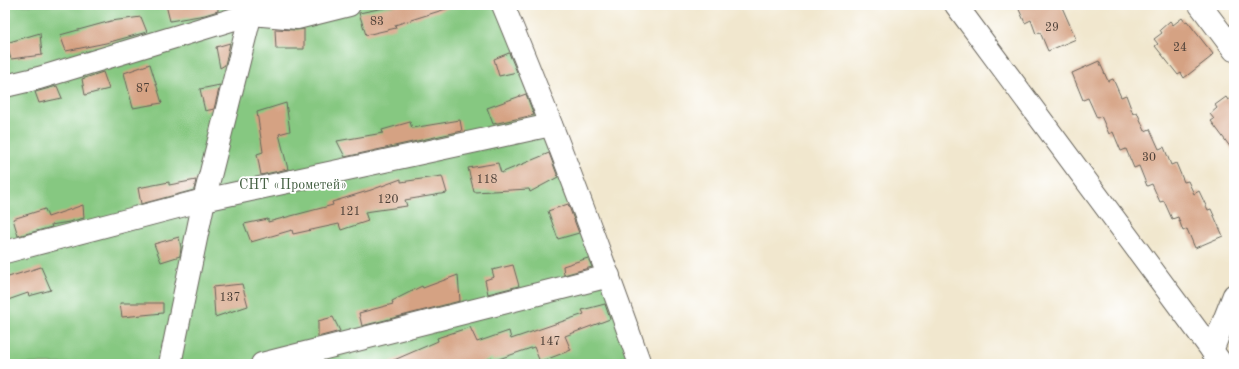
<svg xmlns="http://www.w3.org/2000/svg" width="1239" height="369" font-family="'Old Standard TT',serif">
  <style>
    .green { fill: #86c881; stroke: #51724e }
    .building { fill: #d5a283 }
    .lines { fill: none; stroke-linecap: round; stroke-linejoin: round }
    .minor-casing { stroke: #67635a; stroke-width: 24 }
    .minor { stroke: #fff; stroke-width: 22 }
    .labels { text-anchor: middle; stroke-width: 3.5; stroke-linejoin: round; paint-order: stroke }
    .number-label { font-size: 12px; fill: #4a3e36 }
    .park-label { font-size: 14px; fill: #466144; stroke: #fff }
  </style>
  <rect width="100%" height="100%" fill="#fff"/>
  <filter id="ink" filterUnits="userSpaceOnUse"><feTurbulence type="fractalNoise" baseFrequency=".025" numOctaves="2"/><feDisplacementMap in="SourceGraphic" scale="8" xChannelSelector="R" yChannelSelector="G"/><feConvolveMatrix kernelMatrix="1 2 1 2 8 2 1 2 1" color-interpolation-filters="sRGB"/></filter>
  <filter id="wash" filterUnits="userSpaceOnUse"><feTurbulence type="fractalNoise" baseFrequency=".012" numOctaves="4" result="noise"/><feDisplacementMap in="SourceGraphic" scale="16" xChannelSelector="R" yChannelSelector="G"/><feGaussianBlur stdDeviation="0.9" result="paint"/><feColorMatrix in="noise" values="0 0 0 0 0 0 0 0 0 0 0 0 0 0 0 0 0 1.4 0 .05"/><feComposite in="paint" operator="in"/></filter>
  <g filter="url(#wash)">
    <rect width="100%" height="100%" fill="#f1e7ce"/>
    <!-- green -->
    <path class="green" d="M 5,5 L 515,5 L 648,364 L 5,364 Z"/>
    <g id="blocks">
      <!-- building -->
      <g class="building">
        <path d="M 166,5 L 218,5 L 218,11 L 205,15 L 170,21 Z"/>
        <path d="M 399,5 L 449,5 L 449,8 L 395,25 L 396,28 L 366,35 L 359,13 Z"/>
        <path d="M 1017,5 L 1061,5 L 1076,39 L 1048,51 L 1040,32 L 1036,34 L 1031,20 L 1025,23 Z"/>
        <path d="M 141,17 L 147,32 L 106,43 L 66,51 L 60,35 L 111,21 Z"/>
        <path d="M 1182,18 L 1185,22 L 1187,21 L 1213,54 L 1211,56 L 1211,57 L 1184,78 L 1181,73 L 1178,75 L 1155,46 L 1158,44 L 1154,39 L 1162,33 L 1160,30 L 1170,21 L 1173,25 Z"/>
        <path d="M 275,29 L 296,30 L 304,29 L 304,49 L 276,49 Z"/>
        <path d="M 40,33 L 42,55 L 11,59 L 6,43 Z"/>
        <path d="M 230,43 L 225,65 L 220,68 L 216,47 Z"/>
        <path d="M 509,53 L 517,72 L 499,76 L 494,59 Z"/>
        <path d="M 1099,61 L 1108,81 L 1113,79 L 1121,97 L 1126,95 L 1133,114 L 1137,112 L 1145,131 L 1150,129 L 1159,149 L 1164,147 L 1171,165 L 1176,163 L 1184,182 L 1188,181 L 1194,194 L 1199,191 L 1208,210 L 1211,209 L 1223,236 L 1195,248 L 1187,229 L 1183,231 L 1178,217 L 1172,219 L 1164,201 L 1160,202 L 1152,184 L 1147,186 L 1139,166 L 1134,168 L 1126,149 L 1121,151 L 1113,132 L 1109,134 L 1101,116 L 1097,118 L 1088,98 L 1083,100 L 1072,73 Z"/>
        <path d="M 150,64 L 162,103 L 133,108 L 124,73 Z"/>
        <path d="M 103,72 L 109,89 L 85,95 L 82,79 Z"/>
        <path d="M 220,85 L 214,109 L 205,111 L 200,89 Z"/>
        <path d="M 57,86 L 62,98 L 39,103 L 35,92 Z"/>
        <path d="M 526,94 L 534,115 L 493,124 L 487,108 Z"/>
        <path d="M 1234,96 L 1234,152 L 1211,121 L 1214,119 L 1210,114 L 1217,108 L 1215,105 L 1226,97 L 1228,100 Z"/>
        <path d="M 286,103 L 290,131 L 279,134 L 288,169 L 261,175 L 257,154 L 263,152 L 257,112 Z"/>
        <path d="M 460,120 L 462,131 L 345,157 L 337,141 L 383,133 L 382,130 L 410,122 L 412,128 Z"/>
        <path d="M 549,153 L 558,177 L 530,192 L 529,189 L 474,192 L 468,168 L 498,163 L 501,173 Z"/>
        <path d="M 442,176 L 447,193 L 405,200 L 407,206 L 365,212 L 368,221 L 341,230 L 339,224 L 293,234 L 292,230 L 251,242 L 244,224 L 268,219 L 268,222 L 333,205 L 332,202 L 371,190 L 401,179 L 401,182 Z"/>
        <path d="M 196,180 L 194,190 L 141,204 L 138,188 L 169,182 L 169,185 Z"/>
        <path d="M 568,204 L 579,233 L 558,239 L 548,211 Z"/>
        <path d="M 83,205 L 84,218 L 69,222 L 51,225 L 52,227 L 18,236 L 13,219 L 45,209 L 48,217 Z"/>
        <path d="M 179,237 L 181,248 L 180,256 L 161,262 L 154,244 Z"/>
        <path d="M 588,258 L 592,267 L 564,275 L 563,266 Z"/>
        <path d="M 513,265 L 519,286 L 488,294 L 485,280 L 494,277 L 492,270 Z"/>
        <path d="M 41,267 L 51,290 L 29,296 L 28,293 L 5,301 L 5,278 Z"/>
        <path d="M 458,275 L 460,301 L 362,326 L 359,313 L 393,304 L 392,301 L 422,286 L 423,288 Z"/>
        <path d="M 242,284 L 248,306 L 215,317 L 213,287 Z"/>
        <path d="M 120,303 L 163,303 L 163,313 L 122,317 Z"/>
        <path d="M 605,304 L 610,319 L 565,336 L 571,350 L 540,362 L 534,347 L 493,361 L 492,358 L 476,364 L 385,364 L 438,341 L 437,338 L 470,327 L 477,342 L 509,331 L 511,339 L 584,314 L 582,310 Z"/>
        <path d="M 333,317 L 340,331 L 318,337 L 318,321 Z"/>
      </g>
    </g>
  </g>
  <g filter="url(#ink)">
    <use href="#blocks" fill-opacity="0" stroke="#67635a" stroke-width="1"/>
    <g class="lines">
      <defs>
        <g id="minor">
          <path d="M 503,5 C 552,123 597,243 640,364"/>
          <path d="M 956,5 L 1222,364"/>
          <path d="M 1200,5 L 1234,50"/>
          <path d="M 5,86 L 39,78 L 251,14 L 297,18 L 349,5"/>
          <path d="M 5,252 L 204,200 L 551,125"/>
          <path d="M 1212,351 L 1234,295"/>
          <path d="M 170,364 L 204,200 L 253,5"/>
          <path d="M 262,364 L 609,276"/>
        </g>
      </defs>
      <!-- minor casing -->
      <use href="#minor" class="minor-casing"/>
      <!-- minor -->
      <use href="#minor" class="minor"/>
    </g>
  </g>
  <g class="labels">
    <!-- number labels -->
    <g class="number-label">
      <text x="377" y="25">83</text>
      <text x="1052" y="31">29</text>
      <text x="1180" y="51">24</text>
      <text x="143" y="92">87</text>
      <text x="1149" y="161">30</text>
      <text x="487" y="183">118</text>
      <text x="388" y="203">120</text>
      <text x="350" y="215">121</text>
      <text x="230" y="301">137</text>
      <text x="550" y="345">147</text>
    </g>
    <!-- park labels -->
    <g class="park-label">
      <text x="293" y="189">СНТ «Прометей»</text>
    </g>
  </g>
  <!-- margin -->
  <rect width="1239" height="369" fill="none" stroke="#fff" stroke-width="20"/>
</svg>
